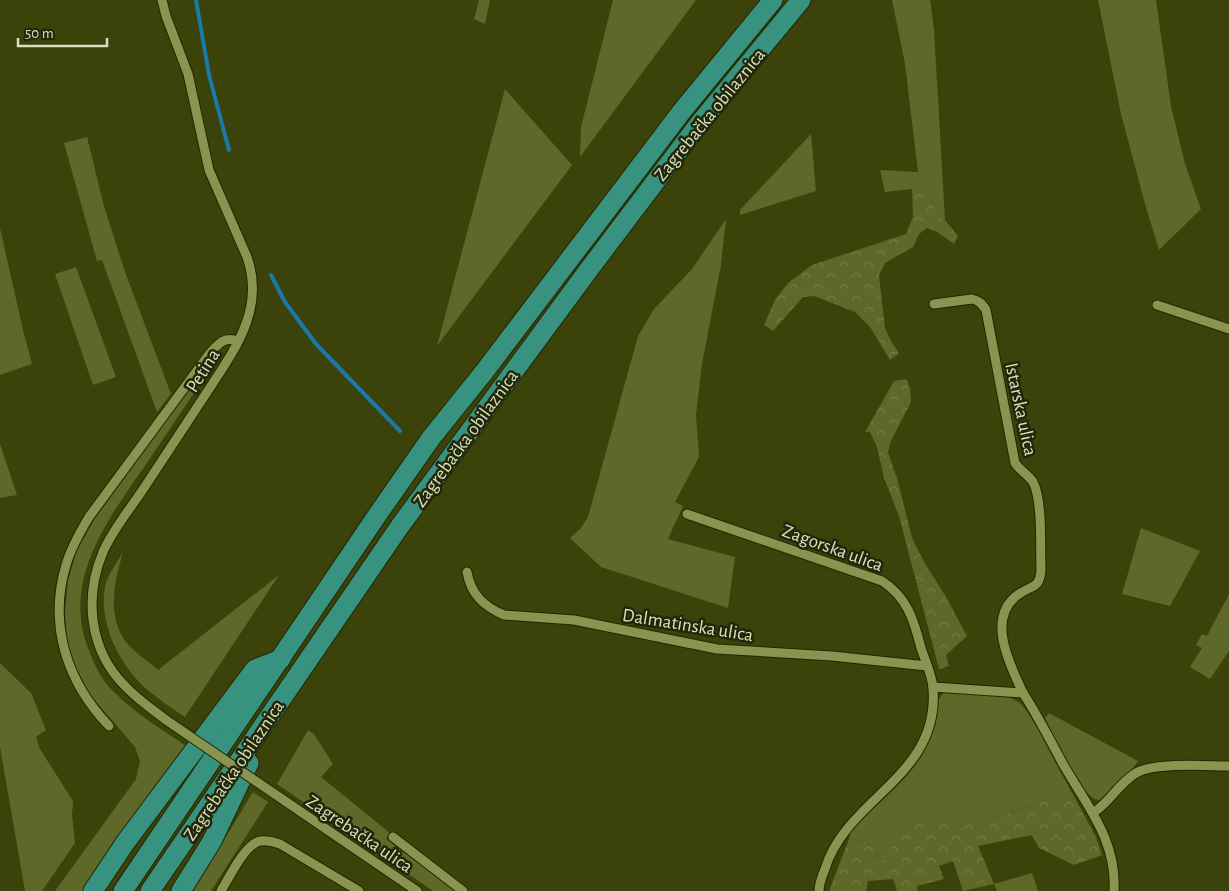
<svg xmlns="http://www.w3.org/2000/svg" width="1229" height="891" font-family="'Alegreya Sans',sans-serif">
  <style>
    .green { fill: #5e6829 }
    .forest { fill: url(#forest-crowns) }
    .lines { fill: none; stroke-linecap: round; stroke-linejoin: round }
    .stream { stroke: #1b78a7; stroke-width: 4 }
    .minor-casing { stroke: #222802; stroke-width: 11 }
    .highway-casing { stroke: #222802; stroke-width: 21 }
    .minor { stroke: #88944f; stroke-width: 9 }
    .highway { stroke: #389280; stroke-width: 19 }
    .minor-bridge-casing { stroke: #222802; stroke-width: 11; stroke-linecap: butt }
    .minor-bridge { stroke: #88944f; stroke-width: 9 }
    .labels { text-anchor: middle; stroke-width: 5; stroke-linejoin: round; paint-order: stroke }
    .street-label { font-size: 19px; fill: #d9e0bd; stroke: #23270a }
  </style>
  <defs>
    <pattern id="forest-crowns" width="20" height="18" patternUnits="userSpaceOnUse" patternTransform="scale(1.25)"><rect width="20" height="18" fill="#5e6829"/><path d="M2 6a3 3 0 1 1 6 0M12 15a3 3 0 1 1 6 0" fill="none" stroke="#747d46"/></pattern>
  </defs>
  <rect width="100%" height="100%" fill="#3b420a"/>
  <!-- green -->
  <g class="green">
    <path d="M 479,0 L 490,0 L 485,24 L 474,19 Z"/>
    <path d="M 613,0 L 696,0 L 580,157 L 581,127 Z"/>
    <path d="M 892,0 L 930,0 L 934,29 L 945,220 L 935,209 L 926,185 L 912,189 L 885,192 L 880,170 L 918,172 L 905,64 Z"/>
    <path d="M 1098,0 L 1156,0 L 1171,106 L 1185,164 L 1201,209 L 1159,250 L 1145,204 L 1121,114 Z"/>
    <path d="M 505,89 L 572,165 L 437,346 Z"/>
    <path d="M 811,134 L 816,191 L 740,215 L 740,210 Z"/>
    <path d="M 87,137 L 104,206 L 125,272 L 171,394 L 157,412 L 102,260 L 97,261 L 64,143 Z"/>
    <path d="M 726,219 L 721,265 L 702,364 L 696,415 L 699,457 L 675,502 L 683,506 L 668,539 L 735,557 L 728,608 L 601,567 L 570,538 L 580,529 L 588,517 L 638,336 L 654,309 L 692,269 Z"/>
    <path d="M 0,228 L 23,330 L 32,364 L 0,375 Z"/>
    <path d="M 76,267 L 116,377 L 93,385 L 55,274 Z"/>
    <path d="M 222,349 C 200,385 176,419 153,454 C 113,513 58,578 90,653 C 95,666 102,681 113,691 C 135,714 163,730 189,748 L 85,891 L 55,891 L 136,779 L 140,761 L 135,747 L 91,696 L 75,666 L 67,641 L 65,613 L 68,580 L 77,550 L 94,520 L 218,350 Z"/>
    <path d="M 0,444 L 17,495 L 0,498 Z"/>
    <path d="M 1141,528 L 1200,551 L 1170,606 L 1122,594 Z"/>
    <path d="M 123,552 C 115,581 106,615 126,642 C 134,652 148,661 158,670 L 279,575 L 185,717 C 173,709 161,701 150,692 C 121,668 98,625 105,586 C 108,574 117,563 123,552 Z"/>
    <path d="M 1229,594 L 1229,651 L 1210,679 L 1190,667 L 1202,648 L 1196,645 L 1202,634 L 1207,636 Z"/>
    <path d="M 0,663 L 31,693 L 46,730 L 36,737 L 40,749 L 73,801 L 72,815 L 75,843 L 42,891 L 25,891 L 0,747 Z"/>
    <path d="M 945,692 L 1007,696 L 1020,703 L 1026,710 L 1036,726 L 1071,791 L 1001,816 L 958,827 L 950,820 L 892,858 L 877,861 L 876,848 L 865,841 L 849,839 L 851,829 C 873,808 913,776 925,749 C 933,732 929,705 945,692 Z"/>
    <path d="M 1049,713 L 1138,761 C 1133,769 1107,799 1100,800 C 1082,802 1053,733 1045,718 Z"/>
    <path d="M 308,730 L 314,734 L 333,764 L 321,777 L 390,833 L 386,839 L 456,891 L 433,891 L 277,784 Z"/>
    <path d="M 253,792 L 268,802 L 211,891 L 193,891 Z"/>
    <path d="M 1032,873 L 1038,891 L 997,891 L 994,884 Z"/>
  </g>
  <!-- forest -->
  <g class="forest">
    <path d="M 926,184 L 935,209 L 945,220 L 958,236 L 954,244 L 936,231 L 927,228 L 919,234 L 913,247 L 885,263 L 879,275 L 885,328 L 891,341 L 899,353 L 890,360 L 870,327 L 855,312 L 814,296 L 803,297 L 773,331 L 764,325 L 775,300 L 788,283 L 812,265 L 906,234 L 913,217 L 912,189 Z"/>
    <path d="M 907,379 L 910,390 L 911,402 L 890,443 L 888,453 L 897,478 L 912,538 L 924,562 L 946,597 L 967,636 L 946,655 L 949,666 L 939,669 L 899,516 L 884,478 L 877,447 L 870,432 L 865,432 L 894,381 Z"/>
    <path d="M 1071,791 L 1096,837 L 1102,855 L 1074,865 L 1039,848 L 1032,835 L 978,846 L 994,884 L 963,891 L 953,861 L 939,866 L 944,879 L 917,886 L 918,891 L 897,891 L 893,879 L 868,881 L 866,891 L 829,891 L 849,839 L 865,841 L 876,848 L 877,861 L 892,858 L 892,840 L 905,826 L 950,820 L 958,827 L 1001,816 Z"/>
  </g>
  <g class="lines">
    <!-- stream -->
    <g class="stream">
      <path d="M 196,0 L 209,75 L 229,150"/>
      <path d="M 271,275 L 285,302 L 316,344 L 400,431"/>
    </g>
    <defs>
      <g id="minor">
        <path d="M 162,0 L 166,16 L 188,74 L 209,170 L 247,257 C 264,305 239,344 213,383 C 190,418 167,453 144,488 C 130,509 113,529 103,552 C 84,597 89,650 125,686 C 137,699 152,709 166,720"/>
        <path d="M 934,304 L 972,299 C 980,301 982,304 986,310 L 1015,463 C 1020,471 1029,475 1033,482 C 1043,501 1040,548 1041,571 C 1039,589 1032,585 1019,594 C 985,617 1010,665 1023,693"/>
        <path d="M 1157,305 L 1229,329"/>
        <path d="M 687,514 L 882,581 C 907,597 914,620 921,648 C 925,660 932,675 933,688 C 940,777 847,797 825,869 C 822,876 819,884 819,891"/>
        <path d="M 467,572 C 471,594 483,606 504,615 L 574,620 L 717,649 L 832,656 L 927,666"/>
        <path d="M 933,687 L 1023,693 C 1038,716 1050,740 1063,764 C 1087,806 1117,840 1114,891"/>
        <path d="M 109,726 C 67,682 48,625 66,565 C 71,548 80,532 89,517 L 210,353 C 219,343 225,336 238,341"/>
        <path d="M 285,801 L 417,891"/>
        <path d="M 1093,813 C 1110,802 1119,783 1136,773 C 1154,762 1207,766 1229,766"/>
        <path d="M 393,837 L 463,891"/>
        <path d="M 221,891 C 229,878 245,844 260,841 C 267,840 274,842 280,844 L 359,891"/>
      </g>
      <g id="highway">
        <path d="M 93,891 L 125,843 L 255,669 L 281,659"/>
        <path d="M 123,891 L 378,514 L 431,438 L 484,372 L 682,111 L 773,0"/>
        <path d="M 150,891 L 400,526 L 590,268 L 699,124 L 801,0"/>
        <path d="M 181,891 L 212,841 L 249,763"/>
      </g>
    </defs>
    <!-- minor casing -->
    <use href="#minor" class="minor-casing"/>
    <!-- highway casing -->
    <use href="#highway" class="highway-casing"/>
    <!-- minor -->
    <use href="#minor" class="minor"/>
    <!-- highway -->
    <use href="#highway" class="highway"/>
    <defs>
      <path id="minor-bridge" d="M 166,720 L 285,801"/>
    </defs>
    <!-- minor-bridge casing -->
    <use href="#minor-bridge" class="minor-bridge-casing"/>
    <!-- minor-bridge -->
    <use href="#minor-bridge" class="minor-bridge"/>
  </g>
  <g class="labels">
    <!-- street labels -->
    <g class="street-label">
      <text transform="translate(709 114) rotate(-51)" y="7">Zagrebačka obilaznica</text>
      <text transform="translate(202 370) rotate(-58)" y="7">Petina</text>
      <text transform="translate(1022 409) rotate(78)" y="7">Istarska ulica</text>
      <text transform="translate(465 438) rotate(-54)" y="7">Zagrebačka obilaznica</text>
      <text transform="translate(833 547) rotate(20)" y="7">Zagorska ulica</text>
      <text transform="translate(688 624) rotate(9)" y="7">Dalmatinska ulica</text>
      <text transform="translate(233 770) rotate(-56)" y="7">Zagrebačka obilaznica</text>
      <text transform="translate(360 833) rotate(34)" y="7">Zagrebačka ulica</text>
    </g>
  </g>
  <!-- scale -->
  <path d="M18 38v8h89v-8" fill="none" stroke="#d9e0bd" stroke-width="2.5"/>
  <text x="25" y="38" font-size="15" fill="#d9e0bd" stroke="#23270a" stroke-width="4" paint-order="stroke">50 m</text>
</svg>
